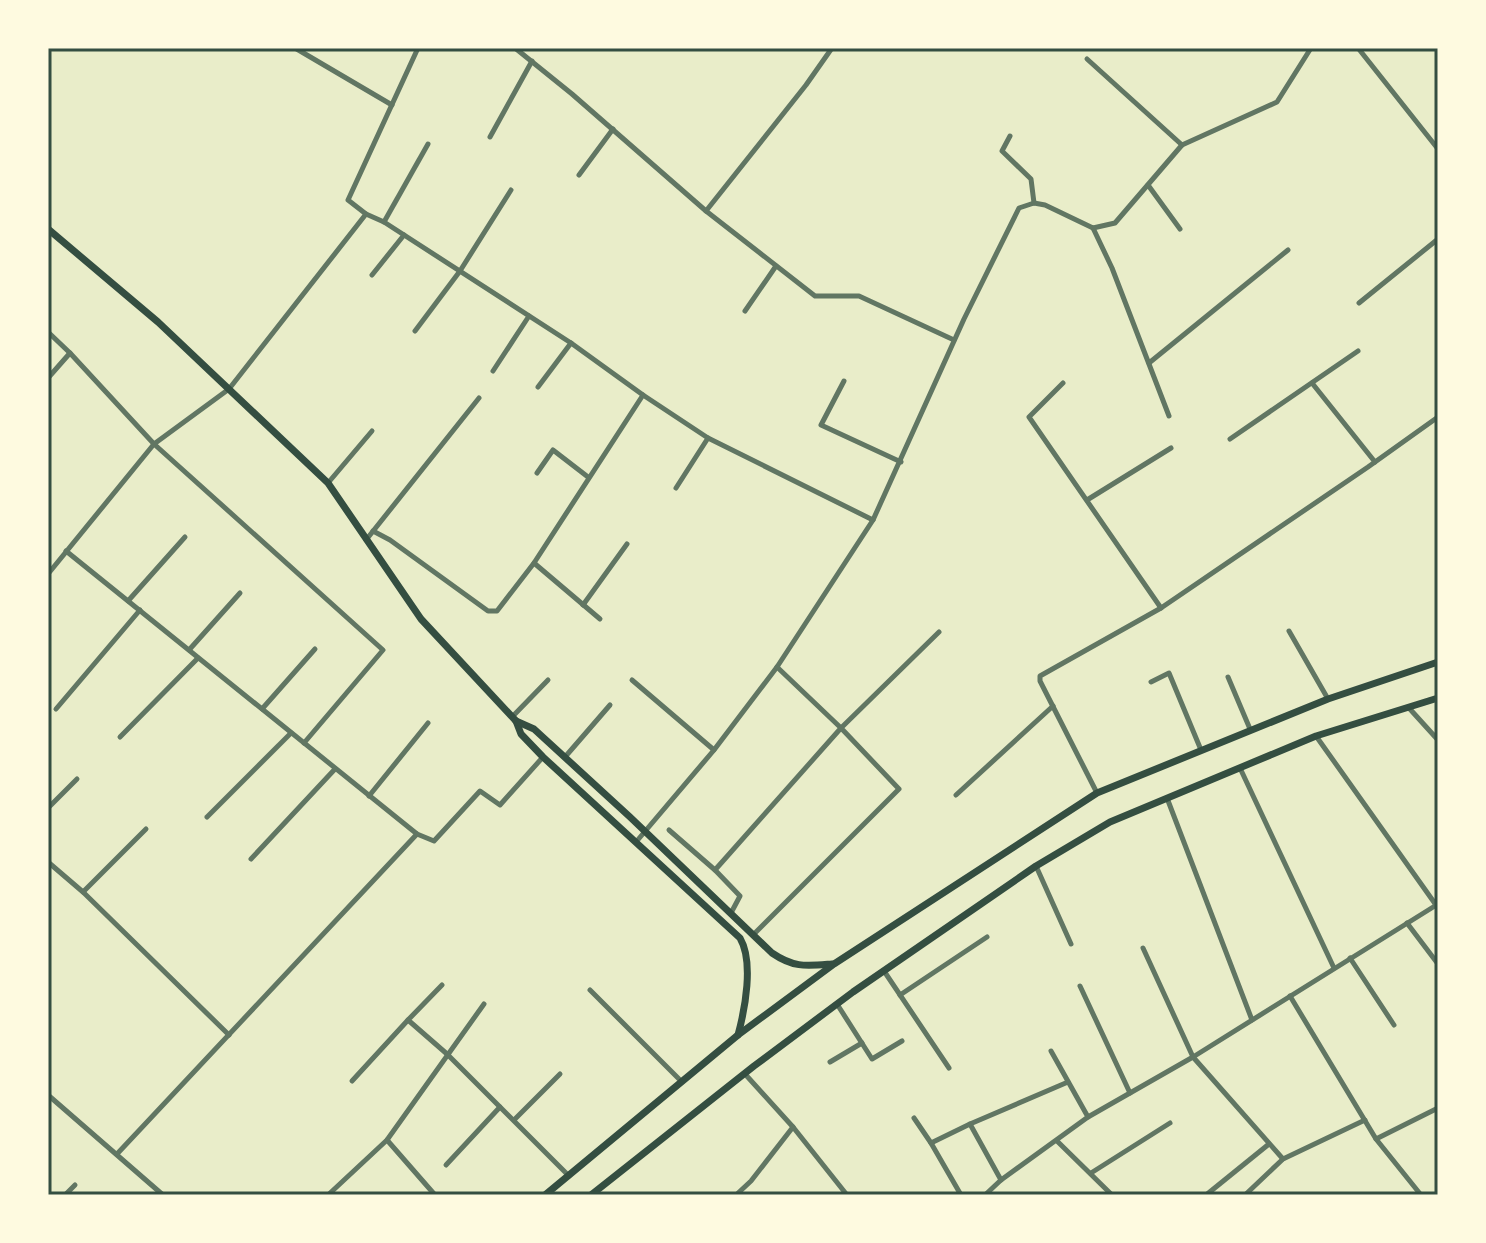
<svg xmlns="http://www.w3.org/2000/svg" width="1486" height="1243" font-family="'DejaVu Sans',sans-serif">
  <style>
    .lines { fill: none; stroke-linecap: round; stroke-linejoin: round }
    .minor { stroke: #617663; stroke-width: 5 }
    .secondary { stroke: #344e41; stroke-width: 7 }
    .neatline { fill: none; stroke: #344e41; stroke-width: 3 }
  </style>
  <rect width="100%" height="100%" fill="#e9edc9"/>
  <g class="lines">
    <!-- minor -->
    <g class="minor">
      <path d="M 295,48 L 392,105"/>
      <path d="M 515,48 L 572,94 L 706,211 L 815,296 L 859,296 L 954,340"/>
      <path d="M 1358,48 L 1438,149"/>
      <path d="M 1087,59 L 1182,145"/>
      <path d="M 1010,136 L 1002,151 L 1031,179 L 1034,203"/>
      <path d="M 490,137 L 532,61"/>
      <path d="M 579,175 L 613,129"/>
      <path d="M 1148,185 L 1180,229"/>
      <path d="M 706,211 L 806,85 L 832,48"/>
      <path d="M 366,214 L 384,222 L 571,343 L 643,395 L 708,438 L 873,520"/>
      <path d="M 384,222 L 428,144"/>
      <path d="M 1093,228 L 1112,268 L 1169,416"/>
      <path d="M 372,275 L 404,235"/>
      <path d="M 1359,303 L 1438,239"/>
      <path d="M 745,311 L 776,266"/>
      <path d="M 415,331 L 460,271 L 511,190"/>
      <path d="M 48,332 L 70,353 L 154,444 L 383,650 L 304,743"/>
      <path d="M 1149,363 L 1288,250"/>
      <path d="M 493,371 L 529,316"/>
      <path d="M 48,378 L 70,353"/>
      <path d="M 844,381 L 821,425 L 901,462"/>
      <path d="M 1063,383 L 1029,417 L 1161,608"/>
      <path d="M 1312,383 L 1375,462"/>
      <path d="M 538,387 L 571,343"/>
      <path d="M 1230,439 L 1358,351"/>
      <path d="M 537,473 L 553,450 L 588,477"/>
      <path d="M 328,483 L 372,431"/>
      <path d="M 676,488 L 708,438"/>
      <path d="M 1087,500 L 1171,448"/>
      <path d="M 373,531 L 390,540 L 488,611 L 497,611 L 534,563 L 643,395"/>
      <path d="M 366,540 L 479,398"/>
      <path d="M 66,551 L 417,834 L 434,841 L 480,791 L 500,805 L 543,757"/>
      <path d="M 534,563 L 600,619"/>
      <path d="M 48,574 L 154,444 L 229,389 L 366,214 L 348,200 L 418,48"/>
      <path d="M 128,601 L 185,537"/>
      <path d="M 583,605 L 627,544"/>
      <path d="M 1289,631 L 1328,699"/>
      <path d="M 189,650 L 240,593"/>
      <path d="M 1228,677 L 1250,729"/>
      <path d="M 632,680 L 714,750"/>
      <path d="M 1151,682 L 1169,673 L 1201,750"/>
      <path d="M 1409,708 L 1438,740"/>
      <path d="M 56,709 L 140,610"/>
      <path d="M 262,709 L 315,649"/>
      <path d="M 512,717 L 548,680"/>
      <path d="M 1316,736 L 1436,905"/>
      <path d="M 120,737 L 198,658"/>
      <path d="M 565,757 L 610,705"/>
      <path d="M 1240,768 L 1334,968"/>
      <path d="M 1097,793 L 1040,681 L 1040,676 L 1161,608 L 1368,467 L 1438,417"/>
      <path d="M 956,795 L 1053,706"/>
      <path d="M 369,796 L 428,723"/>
      <path d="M 1167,798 L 1252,1020"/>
      <path d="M 48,808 L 77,779"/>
      <path d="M 207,817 L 291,733"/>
      <path d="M 669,830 L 715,870"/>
      <path d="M 636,842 L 714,750 L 777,667 L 873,520 L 964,319 L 1019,208 L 1034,203 L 1045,205 L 1093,228 L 1115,223 L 1182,145 L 1277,102 L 1311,48"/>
      <path d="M 251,859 L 335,769"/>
      <path d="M 48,862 L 83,892 L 229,1035"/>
      <path d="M 1036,866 L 1071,944"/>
      <path d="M 83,892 L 146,829"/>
      <path d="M 731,913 L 740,896 L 715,870 L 841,728 L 777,667"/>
      <path d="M 1407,923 L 1438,964"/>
      <path d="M 753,935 L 899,789 L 841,728 L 939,632"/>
      <path d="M 1143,948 L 1193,1057 L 1283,1159"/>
      <path d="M 1350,958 L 1394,1025"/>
      <path d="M 884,971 L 949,1068"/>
      <path d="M 442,985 L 408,1020 L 447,1054 L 569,1176"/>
      <path d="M 1080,986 L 1130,1093"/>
      <path d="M 590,990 L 682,1082"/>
      <path d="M 900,995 L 987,937"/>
      <path d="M 1290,996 L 1376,1139 L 1421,1195"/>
      <path d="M 837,1004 L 872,1059 L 902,1041"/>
      <path d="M 1051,1051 L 1088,1117"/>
      <path d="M 830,1062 L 862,1043"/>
      <path d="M 745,1074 L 793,1127 L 847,1195"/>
      <path d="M 352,1081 L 408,1020"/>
      <path d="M 48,1095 L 163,1195"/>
      <path d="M 914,1118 L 931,1143 L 961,1195"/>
      <path d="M 514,1120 L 560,1074"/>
      <path d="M 970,1124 L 1001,1180"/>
      <path d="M 1376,1139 L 1438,1108"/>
      <path d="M 387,1140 L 435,1195"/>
      <path d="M 1057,1141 L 1112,1195"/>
      <path d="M 931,1143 L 970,1124 L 1068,1082"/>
      <path d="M 117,1154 L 417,834"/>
      <path d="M 446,1165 L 500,1107"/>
      <path d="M 1091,1173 L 1170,1123"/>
      <path d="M 65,1195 L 75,1185"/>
      <path d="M 328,1195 L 387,1140 L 484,1004"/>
      <path d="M 736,1195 L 751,1181 L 793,1127"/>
      <path d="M 985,1195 L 1001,1180 L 1088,1117 L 1193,1057 L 1438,904"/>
      <path d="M 1206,1195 L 1269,1144"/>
      <path d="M 1245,1195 L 1283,1159 L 1365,1120"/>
    </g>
    <!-- secondary -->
    <g class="secondary">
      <path d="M 48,229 L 158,322 L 328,483 L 421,619 L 516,721 L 521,734 L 543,757 L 740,938 C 754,962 745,1009 738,1035"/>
      <path d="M 516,721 L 534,729 L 630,817 L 772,953 C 794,968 806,966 832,964"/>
      <path d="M 545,1195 L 738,1035 L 834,964 L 1097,793 L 1328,699 L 1438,662"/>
      <path d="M 591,1195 L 754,1066 L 853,992 L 1036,866 L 1110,822 L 1316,736 L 1438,698"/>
    </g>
  </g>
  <!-- border -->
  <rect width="1486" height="1243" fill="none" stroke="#fefae0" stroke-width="100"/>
  <rect x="50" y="50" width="1386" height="1143" class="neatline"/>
</svg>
